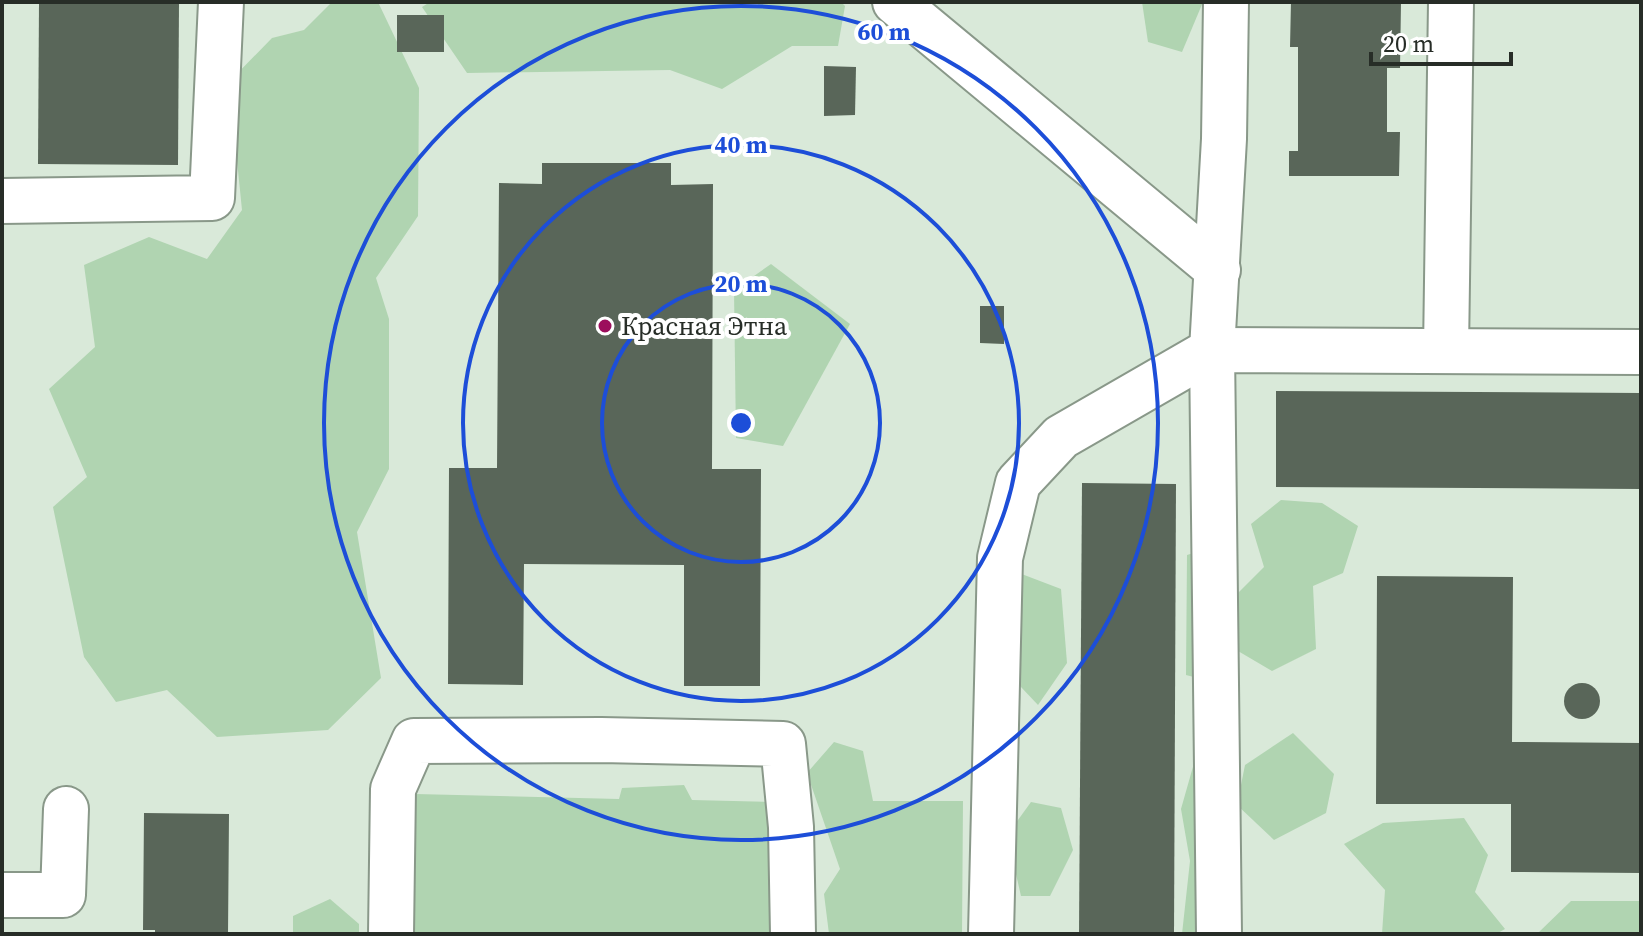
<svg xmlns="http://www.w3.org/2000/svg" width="1643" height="936" font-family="'Source Serif 4',serif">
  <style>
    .green { fill: #b0d4b1 }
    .building { fill: #596659 }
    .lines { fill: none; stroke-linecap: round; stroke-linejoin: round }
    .minor-casing { stroke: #899889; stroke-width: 48 }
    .minor { stroke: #fff; stroke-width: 44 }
    .ring { fill: none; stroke: #1d4ed8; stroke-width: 4 }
    .poi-dot { fill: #9c0e5c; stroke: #fff; stroke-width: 3 }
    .labels { text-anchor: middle; stroke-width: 8; stroke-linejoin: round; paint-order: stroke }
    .poi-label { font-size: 26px; fill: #272d27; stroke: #fff; text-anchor: start }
    .centre { fill: #1d4ed8; stroke: #fff; stroke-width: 4 }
    .ring-label { font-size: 24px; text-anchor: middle; font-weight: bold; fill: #1d4ed8; stroke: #fff; stroke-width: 8; stroke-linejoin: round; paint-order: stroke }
  </style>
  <rect width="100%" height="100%" fill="#d9e9d9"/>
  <!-- green -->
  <g class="green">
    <path d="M 332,2 L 378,2 L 419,88 L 418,216 L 376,278 L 389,319 L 389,469 L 357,532 L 381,678 L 328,730 L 217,737 L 167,690 L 116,702 L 84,657 L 53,507 L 87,477 L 49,389 L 95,347 L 84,265 L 149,237 L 207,259 L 242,210 L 229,82 L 272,38 L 304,30 Z"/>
    <path d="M 430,2 L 733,2 L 756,7 L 760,2 L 841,2 L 845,6 L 838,46 L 792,46 L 722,89 L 670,70 L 467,73 L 422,7 Z"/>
    <path d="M 1142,2 L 1203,2 L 1182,52 L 1148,42 Z"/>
    <path d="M 771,264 L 850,324 L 783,446 L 736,438 L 734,290 Z"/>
    <path d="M 1281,500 L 1322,503 L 1358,526 L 1343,573 L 1313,586 L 1316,649 L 1272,671 L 1238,651 L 1221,684 L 1186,675 L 1187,555 L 1203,550 L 1234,597 L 1264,567 L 1251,524 Z"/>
    <path d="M 1019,573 L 1061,589 L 1067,663 L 1038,705 L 1004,669 Z"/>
    <path d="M 1293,733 L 1334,774 L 1326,813 L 1274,840 L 1237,805 L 1245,765 Z"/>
    <path d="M 834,742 L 863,751 L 873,801 L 963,801 L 962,934 L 829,934 L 824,894 L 840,869 L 807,773 Z"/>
    <path d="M 1198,749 L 1233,934 L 1182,934 L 1190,861 L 1181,809 Z"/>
    <path d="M 684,785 L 692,800 L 778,802 L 777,934 L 412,934 L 405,840 L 415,835 L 415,794 L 619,799 L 622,788 Z"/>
    <path d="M 1031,802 L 1061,808 L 1073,850 L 1050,896 L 1021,896 L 1007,835 Z"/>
    <path d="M 1464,818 L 1488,855 L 1475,892 L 1505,929 L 1496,934 L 1382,934 L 1385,890 L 1344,844 L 1383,823 Z"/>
    <path d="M 330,899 L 359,924 L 359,934 L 293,934 L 293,916 Z"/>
    <path d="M 1571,901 L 1641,901 L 1641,934 L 1537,934 Z"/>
  </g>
  <!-- building -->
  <g class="building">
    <path d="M 39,2 L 179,2 L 178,165 L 38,164 Z"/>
    <path d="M 1291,2 L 1401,2 L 1400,68 L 1387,68 L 1387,132 L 1400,132 L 1399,176 L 1289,176 L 1289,151 L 1298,151 L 1298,47 L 1290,47 Z"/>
    <rect x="397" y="15" width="47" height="37"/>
    <path d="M 824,66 L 856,67 L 855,115 L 824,116 Z"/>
    <path d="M 542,163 L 671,163 L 671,185 L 713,184 L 712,469 L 761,469 L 760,686 L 684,686 L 684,565 L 524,564 L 523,685 L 448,684 L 449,468 L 497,468 L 499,183 L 542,184 Z"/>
    <path d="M 980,306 L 1004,306 L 1004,344 L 980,343 Z"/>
    <path d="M 1276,391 L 1641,393 L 1641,489 L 1276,487 Z"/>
    <path d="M 1082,483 L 1176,484 L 1174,934 L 1079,934 Z"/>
    <path d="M 1377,576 L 1513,577 L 1512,742 L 1641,743 L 1641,873 L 1511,872 L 1511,804 L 1376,804 Z"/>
    <circle cx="1582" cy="701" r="18"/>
    <path d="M 144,813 L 229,814 L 228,934 L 155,934 L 155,930 L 143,930 Z"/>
  </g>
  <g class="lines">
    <defs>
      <g id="minor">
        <path d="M 895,2 L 1218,270"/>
        <path d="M 2,201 L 212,198 L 221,2"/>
        <path d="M 1446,351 L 1451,2"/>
        <path d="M 2,895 L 63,895 L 66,809"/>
        <path d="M 391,934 L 393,789 L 414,741 L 601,740 L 783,744 L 791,827 L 793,934"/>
        <path d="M 991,934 L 1000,558 L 1018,483 L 1061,437 L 1212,350 L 1224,139 L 1226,2"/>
        <path d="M 1219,934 L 1212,350 L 1641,352"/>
      </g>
    </defs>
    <!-- minor casing -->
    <use href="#minor" class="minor-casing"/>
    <!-- minor -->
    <use href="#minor" class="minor"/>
  </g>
  <!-- distance rings -->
  <g class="ring">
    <circle cx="741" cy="423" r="139"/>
    <circle cx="741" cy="423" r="278"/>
    <circle cx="741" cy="423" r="417"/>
  </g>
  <!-- markers -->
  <circle class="poi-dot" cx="605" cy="326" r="8"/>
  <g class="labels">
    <!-- poi labels -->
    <g class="poi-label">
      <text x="621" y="335">Красная Этна</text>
    </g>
  </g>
  <circle cx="741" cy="423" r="12" class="centre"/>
  <g class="ring-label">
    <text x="884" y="40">60 m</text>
    <text x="741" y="153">40 m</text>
    <text x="741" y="292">20 m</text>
  </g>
  <!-- border -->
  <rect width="1643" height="936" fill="none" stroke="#272d27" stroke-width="8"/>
  <!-- scale -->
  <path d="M1371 52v12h140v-12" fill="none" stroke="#272d27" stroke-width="4"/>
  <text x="1383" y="52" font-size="24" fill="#272d27" stroke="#ffffff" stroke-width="6" paint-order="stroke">20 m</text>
</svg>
